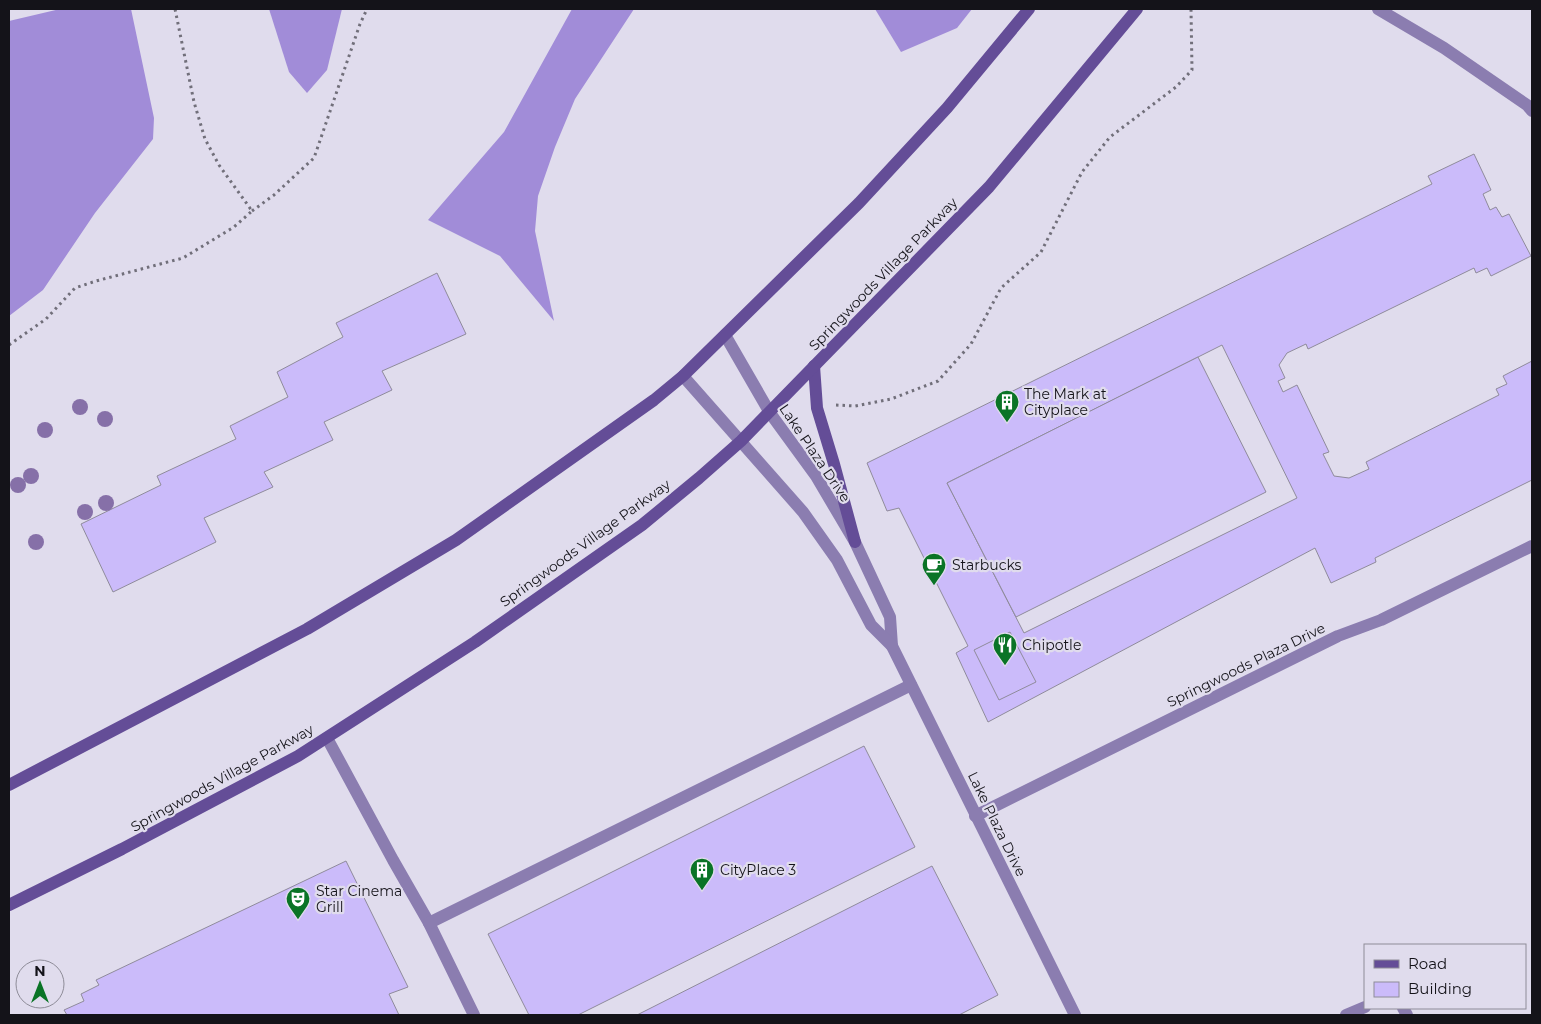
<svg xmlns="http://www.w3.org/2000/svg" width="1541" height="1024" font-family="Montserrat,sans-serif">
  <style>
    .forest { fill: #a18cd8 }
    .building { fill: #cbbbfa; stroke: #8f8b9b; fill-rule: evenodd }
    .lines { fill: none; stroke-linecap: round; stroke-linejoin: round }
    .path { stroke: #716f7a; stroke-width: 3; stroke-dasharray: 2.5 4; stroke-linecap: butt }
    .service { stroke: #8b7db0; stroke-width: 12 }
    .minor { stroke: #8b7db0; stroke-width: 12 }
    .tertiary { stroke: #8b7db0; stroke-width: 12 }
    .secondary { stroke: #644d97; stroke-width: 12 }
    .tree { fill: #8670a8 }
    .labels { text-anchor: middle; stroke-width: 4.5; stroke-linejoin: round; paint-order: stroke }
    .street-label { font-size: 14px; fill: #141319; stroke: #e0dced }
    .poi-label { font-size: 14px; fill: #141319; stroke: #e0dced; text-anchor: start }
  </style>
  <rect width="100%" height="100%" fill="#e0dced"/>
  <!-- forest -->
  <g class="forest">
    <path d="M 60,9 L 131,9 L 154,118 L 153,139 L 95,213 L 43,290 L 9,316 L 9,21 Z"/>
    <path d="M 269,9 L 342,9 L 327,70 L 307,93 L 289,72 Z"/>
    <path d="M 572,9 L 634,9 L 575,99 L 555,147 L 538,196 L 535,231 L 554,321 L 500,256 L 428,220 L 504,132 Z"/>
    <path d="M 875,9 L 972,9 L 957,28 L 901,52 Z"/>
  </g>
  <!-- building -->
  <g class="building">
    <path d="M 1474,154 L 1491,190 L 1483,194 L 1490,210 L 1496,207 L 1502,217 L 1509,214 L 1531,256 L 1491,276 L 1487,268 L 1476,273 L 1474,268 L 1308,349 L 1306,344 L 1287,353 L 1279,365 L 1285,378 L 1278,381 L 1283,392 L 1297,385 L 1329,452 L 1323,454 L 1334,476 L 1349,478 L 1369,469 L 1366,462 L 1499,395 L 1496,389 L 1507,384 L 1503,376 L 1532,361 L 1532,480 L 1375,558 L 1376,562 L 1331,583 L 1315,548 L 988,722 L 956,653 L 968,646 L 899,508 L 887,511 L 867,463 L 1432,184 L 1428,176 ZM 1222,345 L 1297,498 L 1024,633 L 947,483 Z"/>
    <path d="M 437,273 L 466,334 L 382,371 L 392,390 L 324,422 L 333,440 L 264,472 L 273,487 L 204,518 L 216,542 L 113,592 L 81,524 L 161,485 L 157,476 L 236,439 L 230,426 L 288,397 L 277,372 L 343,337 L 336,323 Z"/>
    <path d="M 1198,357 L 1266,492 L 1016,617 L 947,483 Z"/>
    <path d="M 1010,632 L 1036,682 L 999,700 L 974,650 Z"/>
    <path d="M 864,746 L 915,847 L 578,1015 L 529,1015 L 488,934 Z"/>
    <path d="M 346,861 L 408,987 L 389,994 L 399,1015 L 67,1015 L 64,1010 L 84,1001 L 81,994 L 99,985 L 96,980 Z"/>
    <path d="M 932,866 L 998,995 L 959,1015 L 637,1015 Z"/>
  </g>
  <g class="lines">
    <!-- path -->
    <g class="path">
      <path d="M 252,211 L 274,195 L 314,158 L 360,24 L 367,9"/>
      <path d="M 9,345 L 46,319 L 75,288 L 96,281 L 183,258 L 234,227 L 252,211 L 219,165 L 205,139 L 194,102 L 175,9"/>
      <path d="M 836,405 L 855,406 L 891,399 L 938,381 L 971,344 L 1001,288 L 1041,252 L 1082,172 L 1110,137 L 1176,87 L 1192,70 L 1191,9"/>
    </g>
    <!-- service -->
    <g class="service">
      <path d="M 327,738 L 393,860 L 429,923 L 474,1015"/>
      <path d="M 429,923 L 911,685"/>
      <path d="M 1403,1008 L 1407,1015"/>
      <path d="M 1346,1015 L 1365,1007"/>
    </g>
    <!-- minor -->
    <g class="minor">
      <path d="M 1378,9 L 1444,48 L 1527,105 L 1532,111"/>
      <path d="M 975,816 L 1338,636 L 1381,620 L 1532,546"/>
    </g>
    <!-- tertiary -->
    <g class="tertiary">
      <path d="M 725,335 L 770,413 L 816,476 L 855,542 L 890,617 L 892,646"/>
      <path d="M 683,376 L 803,512 L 837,560 L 871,625 L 892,646 L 1075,1015"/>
    </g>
    <!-- secondary -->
    <g class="secondary">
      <path d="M 814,366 L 817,408 L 834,464 L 855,542"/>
      <path d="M 9,785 L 307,629 L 456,540 L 654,400 L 683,376 L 859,203 L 947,108 L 1029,9"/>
      <path d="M 9,905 L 122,849 L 298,756 L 475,642 L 642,525 L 699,478 L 741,441 L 989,187 L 1137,9"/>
    </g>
  </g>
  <!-- trees -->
  <g class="tree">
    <circle cx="80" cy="407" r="8"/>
    <circle cx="105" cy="419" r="8"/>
    <circle cx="45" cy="430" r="8"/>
    <circle cx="31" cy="476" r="8"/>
    <circle cx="18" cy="485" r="8"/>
    <circle cx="106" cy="503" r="8"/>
    <circle cx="85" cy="512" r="8"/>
    <circle cx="36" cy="542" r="8"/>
  </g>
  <!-- icons -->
  <defs>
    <symbol id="building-pin" viewBox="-11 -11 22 30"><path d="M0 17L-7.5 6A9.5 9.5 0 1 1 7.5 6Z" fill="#0a7426" stroke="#e0dced"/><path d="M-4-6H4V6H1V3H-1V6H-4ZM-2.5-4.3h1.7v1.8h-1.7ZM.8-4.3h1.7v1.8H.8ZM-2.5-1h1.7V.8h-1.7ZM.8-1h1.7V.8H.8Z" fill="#fff"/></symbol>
    <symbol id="cafe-pin" viewBox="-11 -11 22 30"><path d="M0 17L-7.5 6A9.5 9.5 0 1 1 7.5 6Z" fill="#0a7426" stroke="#e0dced"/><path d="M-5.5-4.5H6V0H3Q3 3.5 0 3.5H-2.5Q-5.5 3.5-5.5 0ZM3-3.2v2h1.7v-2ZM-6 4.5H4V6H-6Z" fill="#fff"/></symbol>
    <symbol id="restaurant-pin" viewBox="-11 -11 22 30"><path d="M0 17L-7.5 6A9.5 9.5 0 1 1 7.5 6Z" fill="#0a7426" stroke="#e0dced"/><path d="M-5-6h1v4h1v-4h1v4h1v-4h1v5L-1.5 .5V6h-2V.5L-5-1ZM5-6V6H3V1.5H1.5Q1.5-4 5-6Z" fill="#fff"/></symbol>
    <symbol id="theatre-pin" viewBox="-11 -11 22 30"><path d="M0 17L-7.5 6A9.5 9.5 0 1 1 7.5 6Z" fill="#0a7426" stroke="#e0dced"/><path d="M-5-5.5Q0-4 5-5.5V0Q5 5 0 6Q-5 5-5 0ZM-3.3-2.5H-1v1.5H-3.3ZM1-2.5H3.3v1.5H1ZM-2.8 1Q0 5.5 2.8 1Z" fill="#fff"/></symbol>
  </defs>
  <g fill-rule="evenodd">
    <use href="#building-pin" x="993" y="388" width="28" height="38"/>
    <use href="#cafe-pin" x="920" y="551" width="28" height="38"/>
    <use href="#restaurant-pin" x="991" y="631" width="28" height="38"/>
    <use href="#building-pin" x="688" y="856" width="28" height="38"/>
    <use href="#theatre-pin" x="284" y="885" width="28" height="38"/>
  </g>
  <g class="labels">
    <!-- street labels -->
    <g class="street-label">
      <text transform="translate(883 274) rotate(-46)" y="5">Springwoods Village Parkway</text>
      <text transform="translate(815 453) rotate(56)" y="5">Lake Plaza Drive</text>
      <text transform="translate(585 543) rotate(-36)" y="5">Springwoods Village Parkway</text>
      <text transform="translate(1246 665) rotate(-26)" y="5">Springwoods Plaza Drive</text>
      <text transform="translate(222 778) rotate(-29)" y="5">Springwoods Village Parkway</text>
      <text transform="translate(997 824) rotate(64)" y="5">Lake Plaza Drive</text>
    </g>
    <!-- poi labels -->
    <g class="poi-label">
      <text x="1024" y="399">The Mark at<tspan x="1024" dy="16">Cityplace</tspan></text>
      <text x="952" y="570">Starbucks</text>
      <text x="1022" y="650">Chipotle</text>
      <text x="720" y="875">CityPlace 3</text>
      <text x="316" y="896">Star Cinema<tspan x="316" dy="16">Grill</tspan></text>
    </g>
  </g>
  <!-- border -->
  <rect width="1541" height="1024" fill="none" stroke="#141319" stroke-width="20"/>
  <!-- legend -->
  <rect x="1364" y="944" width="162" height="65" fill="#e0dced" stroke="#8e8c98"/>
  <rect x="1374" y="960" width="25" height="8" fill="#644d97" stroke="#8e8c98"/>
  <text x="1408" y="969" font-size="15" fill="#141319">Road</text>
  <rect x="1374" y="982" width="25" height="15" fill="#cbbbfa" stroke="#8e8c98"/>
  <text x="1408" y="994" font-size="15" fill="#141319">Building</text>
  <!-- north arrow -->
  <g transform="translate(40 984)"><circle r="24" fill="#e0dced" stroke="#8e8c98"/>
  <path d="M0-4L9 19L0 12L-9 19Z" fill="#0a7426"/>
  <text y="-8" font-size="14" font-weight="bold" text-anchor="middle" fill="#141319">N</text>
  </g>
</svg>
